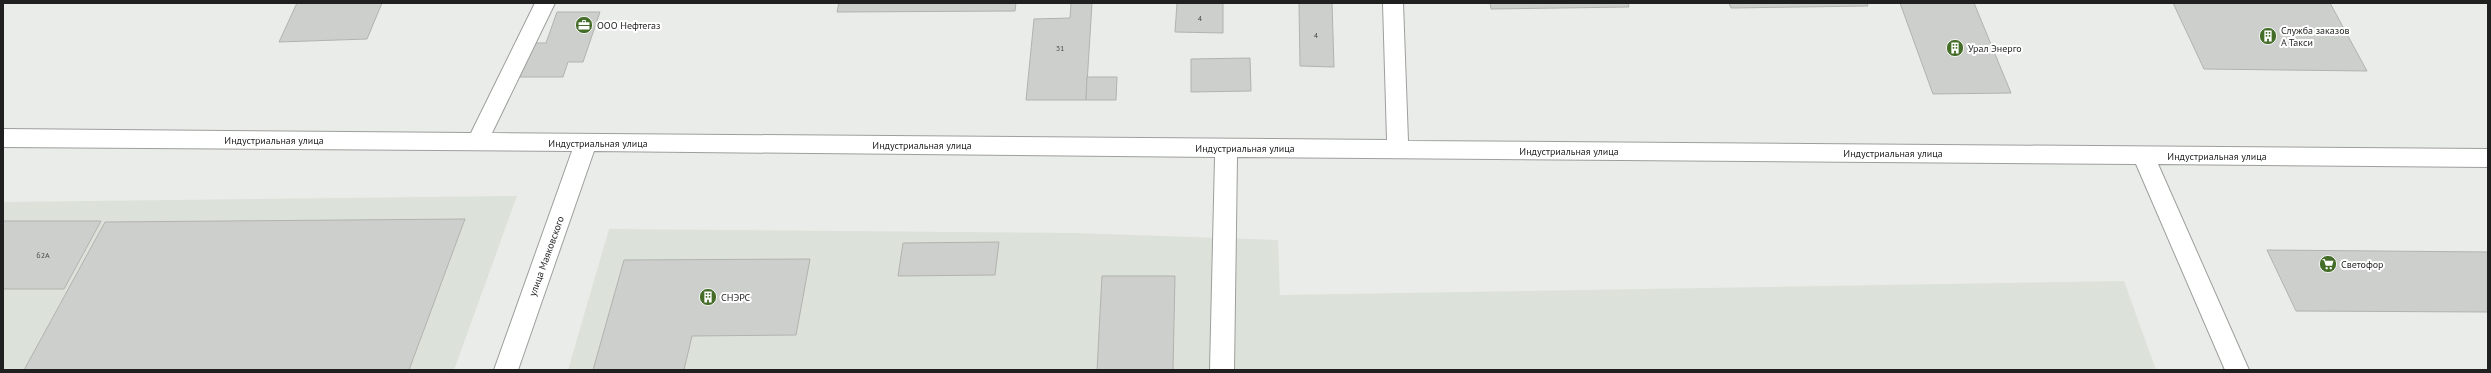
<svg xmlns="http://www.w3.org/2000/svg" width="2491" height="373" font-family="'PT Sans',sans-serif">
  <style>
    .built { fill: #dce2d9 }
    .building { fill: #cdcfcc; stroke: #b1b3b0 }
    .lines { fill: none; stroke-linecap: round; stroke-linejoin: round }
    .minor-casing { stroke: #9d9f9c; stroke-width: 2 }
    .minor { fill: #fff; fill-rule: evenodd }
    .labels { text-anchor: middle; stroke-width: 4; stroke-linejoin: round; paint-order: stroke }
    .number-label { font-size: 8px; fill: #4a4c4a }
    .poi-label { font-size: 10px; fill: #1f201f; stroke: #fff; text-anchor: start }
    .street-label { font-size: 10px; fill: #1f201f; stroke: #fff }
  </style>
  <rect width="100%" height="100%" fill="#eaece9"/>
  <!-- built -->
  <g class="built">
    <path d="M 517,196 L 454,370 L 3,370 L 3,202 Z"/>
    <path d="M 609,229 L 1075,233 L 1278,240 L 1280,295 L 2124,281 L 2156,370 L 568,370 Z"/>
  </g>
  <!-- building -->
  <g class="building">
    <path d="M 297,3 L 382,3 L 367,39 L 279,42 Z"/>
    <path d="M 839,3 L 1016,3 L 1015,11 L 837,12 Z"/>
    <path d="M 1071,3 L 1092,3 L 1086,100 L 1026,100 L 1034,19 L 1070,18 Z"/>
    <path d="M 1177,3 L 1223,3 L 1223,33 L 1175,32 Z"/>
    <path d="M 1299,3 L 1332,3 L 1334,67 L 1300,66 Z"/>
    <path d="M 1490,3 L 1628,3 L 1629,7 L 1491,9 Z"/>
    <path d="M 1729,3 L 1867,3 L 1868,6 L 1731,8 Z"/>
    <path d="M 1900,3 L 1974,3 L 2011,93 L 1933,94 Z"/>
    <path d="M 2173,3 L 2330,3 L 2367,71 L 2204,69 Z"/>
    <path d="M 557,12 L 600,12 L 583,62 L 568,62 L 563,77 L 520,77 L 533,43 L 546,43 Z"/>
    <path d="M 1250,58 L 1251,91 L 1191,92 L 1191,59 Z"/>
    <path d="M 1087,77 L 1117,77 L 1116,100 L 1086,100 Z"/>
    <path d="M 465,219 L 409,370 L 24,370 L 105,222 Z"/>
    <path d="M 3,221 L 101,221 L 64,289 L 3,289 Z"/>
    <path d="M 999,242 L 995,275 L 898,276 L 903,243 Z"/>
    <path d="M 2267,250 L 2488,252 L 2488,312 L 2296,311 Z"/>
    <path d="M 810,259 L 796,335 L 692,336 L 684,370 L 593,370 L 624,260 Z"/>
    <path d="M 1102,276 L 1175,276 L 1173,370 L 1097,370 Z"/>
  </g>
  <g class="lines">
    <defs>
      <path id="minor" d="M 535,3 L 555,3 L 492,133 L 1387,140 L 1383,3 L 1403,3 L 1408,141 L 2488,149 L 2488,167 L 2158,164 L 2249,370 L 2225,370 L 2136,164 L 1237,157 L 1234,370 L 1210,370 L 1215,157 L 594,151 L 518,370 L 494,370 L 572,151 L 3,147 L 3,129 L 471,133 Z"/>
    </defs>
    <!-- minor casing -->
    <use href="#minor" class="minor-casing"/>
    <!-- minor -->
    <use href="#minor" class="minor"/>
  </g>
  <!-- icons -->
  <defs>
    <symbol id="office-disc" viewBox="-11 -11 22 22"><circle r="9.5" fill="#446d29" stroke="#fff"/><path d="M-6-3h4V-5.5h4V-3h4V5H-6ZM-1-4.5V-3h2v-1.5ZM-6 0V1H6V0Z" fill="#fff"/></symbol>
    <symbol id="building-disc" viewBox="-11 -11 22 22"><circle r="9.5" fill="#446d29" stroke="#fff"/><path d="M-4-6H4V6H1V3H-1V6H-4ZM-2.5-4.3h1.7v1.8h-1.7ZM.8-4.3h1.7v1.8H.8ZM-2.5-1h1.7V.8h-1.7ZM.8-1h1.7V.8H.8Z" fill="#fff"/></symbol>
    <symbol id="supermarket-disc" viewBox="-11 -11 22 22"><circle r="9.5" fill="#446d29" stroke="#fff"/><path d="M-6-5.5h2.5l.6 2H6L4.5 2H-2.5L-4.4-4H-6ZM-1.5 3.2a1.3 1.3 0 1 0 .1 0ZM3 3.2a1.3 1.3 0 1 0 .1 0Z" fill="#fff"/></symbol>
  </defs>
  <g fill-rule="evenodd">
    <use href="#office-disc" x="574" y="15" width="20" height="20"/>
    <use href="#building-disc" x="2258" y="26" width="20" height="20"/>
    <use href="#building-disc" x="1945" y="38" width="20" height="20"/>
    <use href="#supermarket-disc" x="2318" y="254" width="20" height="20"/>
    <use href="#building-disc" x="698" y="287" width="20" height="20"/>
  </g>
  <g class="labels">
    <!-- number labels -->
    <g class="number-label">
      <text x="1200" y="21">4</text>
      <text x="1316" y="38">4</text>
      <text x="1060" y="51">31</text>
      <text x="43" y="258">62А</text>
    </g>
    <!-- poi labels -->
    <g class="poi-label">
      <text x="597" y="29">ООО Нефтегаз</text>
      <text x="2281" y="34">Служба заказов<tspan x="2281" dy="12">А Такси</tspan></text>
      <text x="1968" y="52">Урал Энерго</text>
      <text x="2341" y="268">Светофор</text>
      <text x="721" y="301">СНЭРС</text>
    </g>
    <!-- street labels -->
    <g class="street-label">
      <text x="274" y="144">Индустриальная улица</text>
      <text x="598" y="147">Индустриальная улица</text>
      <text x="922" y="149">Индустриальная улица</text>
      <text x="1245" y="152">Индустриальная улица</text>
      <text x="1569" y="155">Индустриальная улица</text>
      <text x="1893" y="157">Индустриальная улица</text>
      <text x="2217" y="160">Индустриальная улица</text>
      <text transform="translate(546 256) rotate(-70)" y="4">улица Маяковского</text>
    </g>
  </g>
  <!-- border -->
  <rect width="2491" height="373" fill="none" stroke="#1f201f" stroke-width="8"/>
</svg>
